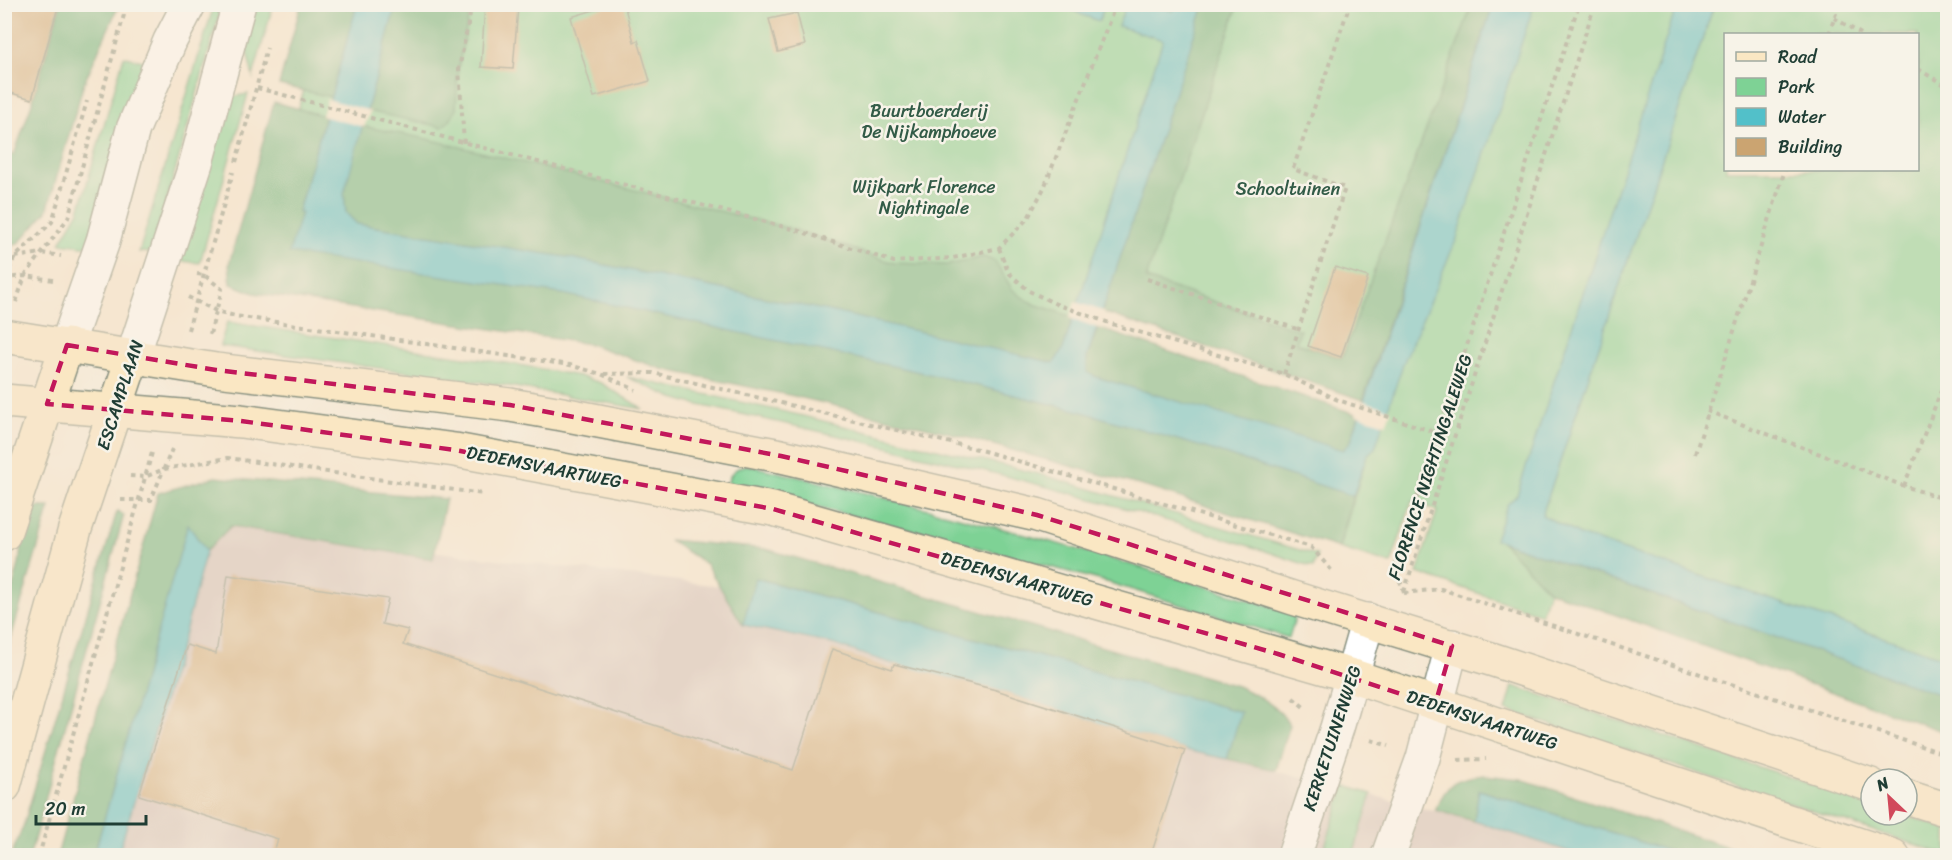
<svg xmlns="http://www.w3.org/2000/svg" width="1952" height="860" font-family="Sriracha,sans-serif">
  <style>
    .industrial { fill: #d0c0bc }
    .green { fill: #7ed295; stroke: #4e8864; stroke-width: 1.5; fill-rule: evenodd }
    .forest { fill: #66b47e; stroke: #427859; stroke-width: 1.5 }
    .water { fill: #52c0c9; stroke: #387e7e; stroke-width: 1.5 }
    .pier { fill: #f5e6d0 }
    .building { fill: #cba471 }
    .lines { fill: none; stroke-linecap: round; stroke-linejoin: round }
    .street-casing { stroke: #8a9282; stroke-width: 36 }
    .secondary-casing { stroke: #8a9282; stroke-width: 36 }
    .path { stroke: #8a9282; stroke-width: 4; stroke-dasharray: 4.5 4.5; stroke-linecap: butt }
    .street { stroke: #fff; stroke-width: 33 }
    .secondary { stroke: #fae7c3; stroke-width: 33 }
    .marked { fill: none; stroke: #c2185b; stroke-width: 4.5; stroke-dasharray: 12 8; stroke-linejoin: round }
    .labels { text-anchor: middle; stroke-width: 5; stroke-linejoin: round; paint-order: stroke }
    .park-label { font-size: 18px; fill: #325b47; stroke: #f7f3e8 }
    .street-label { font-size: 18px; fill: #1f3d34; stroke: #f7f3e8 }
  </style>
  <rect width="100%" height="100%" fill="#f7f3e8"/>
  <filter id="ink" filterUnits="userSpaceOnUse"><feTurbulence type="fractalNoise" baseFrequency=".0167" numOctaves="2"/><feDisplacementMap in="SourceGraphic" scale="12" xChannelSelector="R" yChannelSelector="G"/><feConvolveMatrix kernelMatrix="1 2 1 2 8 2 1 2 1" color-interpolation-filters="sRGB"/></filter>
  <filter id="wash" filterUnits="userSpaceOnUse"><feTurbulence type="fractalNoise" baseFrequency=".008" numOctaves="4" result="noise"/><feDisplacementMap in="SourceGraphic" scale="24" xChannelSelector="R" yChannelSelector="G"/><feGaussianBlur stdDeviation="1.35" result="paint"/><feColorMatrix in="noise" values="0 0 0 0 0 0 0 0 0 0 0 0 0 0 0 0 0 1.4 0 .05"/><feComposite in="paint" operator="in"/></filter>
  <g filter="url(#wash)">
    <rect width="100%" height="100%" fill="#f5e6d0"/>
    <!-- industrial -->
    <path class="industrial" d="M 200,523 L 760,591 L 1227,759 L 1474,821 L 1580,855 L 99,856 Z"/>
    <!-- green -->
    <g class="green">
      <path d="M 214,5 L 222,5 L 152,253 L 139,252 Z"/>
      <path d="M 245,5 L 273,5 L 253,77 L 240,23 Z"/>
      <path d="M 331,5 L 1195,5 L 1046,433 L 247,270 Z"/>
      <path d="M 1204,5 L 1493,5 L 1366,392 L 1105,304 Z"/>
      <path d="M 1502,5 L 1700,5 L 1517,543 L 1496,539 L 1502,542 L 1549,591 L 1541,614 L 1417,573 L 1437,511 L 1425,506 L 1403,570 L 1398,568 L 1419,504 L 1412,501 L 1391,564 L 1339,548 Z"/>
      <path d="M 1714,5 L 1947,5 L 1947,659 L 1580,535 L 1542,515 ZM 1726,34 L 1918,34 L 1918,170 L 1726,170 Z"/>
      <path d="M 124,56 L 146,62 L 89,247 L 60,243 L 79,211 Z"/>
      <path d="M 248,94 L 200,263 L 173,260 L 219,99 Z"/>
      <path d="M 227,322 L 519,365 L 579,376 L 601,383 L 643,409 L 509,386 L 220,346 Z"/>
      <path d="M 627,377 L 799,415 L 1039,474 L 1317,555 L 1313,567 C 1111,498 902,448 694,404 L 673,398 Z"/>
      <path d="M 747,465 C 932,507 1115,558 1296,614 L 1289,638 L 1107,582 L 920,532 L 727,486 C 729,474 734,468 747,465 Z"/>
      <path d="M 1513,686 L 1871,804 L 1871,815 L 1905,815 L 1947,829 L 1947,855 L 1506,710 Z"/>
      <path d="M 1345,786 L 1372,794 L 1353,855 L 1322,855 Z"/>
    </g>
    <!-- forest -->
    <g class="forest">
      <path d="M 60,5 L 119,5 L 84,83 L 47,211 L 20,242 L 5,249 L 5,152 L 14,155 L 33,100 Z"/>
      <path d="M 301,5 L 357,5 L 331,97 L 279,85 Z"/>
      <path d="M 396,5 L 471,5 L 458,69 L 456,109 L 450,120 L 442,127 L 367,111 Z"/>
      <path d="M 1204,5 L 1238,5 L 1146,279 L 1300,330 L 1296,343 L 1342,358 L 1472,5 L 1493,5 L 1363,400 L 1102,312 Z"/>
      <path d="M 274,102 L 325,116 L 298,211 L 301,213 L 290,253 L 563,294 L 938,376 L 1079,411 L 1209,449 L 1353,496 L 1339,548 L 1146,487 L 950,433 L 798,397 L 662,369 L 589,344 L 254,293 L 231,284 L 229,264 Z"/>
      <path d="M 361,126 L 432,140 L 796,230 L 894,263 L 948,265 L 983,257 L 995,261 L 1012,289 L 1022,297 L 1034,304 L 1073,317 L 1063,349 L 1054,363 L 834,312 L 566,257 L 357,224 L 346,213 L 344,193 Z"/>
      <path d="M 1098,328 L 1359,415 L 1351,441 L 1343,450 L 1337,449 L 1096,377 L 1087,372 L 1087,357 Z"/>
      <path d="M 215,477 L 446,499 L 433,559 L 231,526 L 206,551 L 188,525 L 94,855 L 57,856 L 158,493 Z"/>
      <path d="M 25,507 L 50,507 L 5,658 L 5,616 L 19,564 Z"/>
      <path d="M 117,511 L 124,515 L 31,851 L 29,855 L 11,855 L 23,827 Z"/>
      <path d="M 669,540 L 766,549 L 1237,686 C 1257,695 1278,705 1290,725 L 1276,770 L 1227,759 L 1241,712 L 756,578 L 743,625 L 706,564 Z"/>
      <path d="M 1502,542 L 1947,697 L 1947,733 L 1549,591 Z"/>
      <path d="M 1484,775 L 1521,779 L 1752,855 L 1681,855 L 1480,790 L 1474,821 L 1435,810 C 1448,782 1454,778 1484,775 Z"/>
    </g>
    <!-- water -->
    <g class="water">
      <path d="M 357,5 L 396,5 L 344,193 L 346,213 L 357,224 L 566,257 L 834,312 L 1054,363 L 1063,349 L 1163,40 L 1118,26 L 1126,5 L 1155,5 L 1173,11 L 1175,5 L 1204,5 L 1087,357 L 1087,372 L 1096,377 L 1343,450 L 1351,441 L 1493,5 L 1534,5 L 1457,238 L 1403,364 L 1375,448 L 1367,455 L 1353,496 L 1209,449 L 1079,411 L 938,376 L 563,294 L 289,253 L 301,213 L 298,212 Z"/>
      <path d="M 1063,5 L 1105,4 L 1105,5 L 1099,21 L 1082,15 Z"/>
      <path d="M 1677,5 L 1714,5 L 1542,515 L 1580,535 L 1947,659 L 1947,697 L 1495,539 L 1507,505 L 1517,495 Z"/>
      <path d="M 188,524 L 206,551 L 186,629 L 118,855 L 94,855 Z"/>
      <path d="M 755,578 L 1241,712 L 1227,759 L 1185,750 L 996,690 L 893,664 L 832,644 L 743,625 Z"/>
      <path d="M 1479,790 L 1681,855 L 1580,855 L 1474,821 Z"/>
    </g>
    <!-- pier -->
    <g class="pier">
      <path d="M 327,99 L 370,111 L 364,127 L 322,116 Z"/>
      <path d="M 1075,302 L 1105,312 L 1101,329 L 1070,318 Z"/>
      <path d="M 1360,400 L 1391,410 L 1386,424 L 1356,415 Z"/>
    </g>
    <g id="blocks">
      <!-- building -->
      <g class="building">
        <path d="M 4,4 L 59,4 L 32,99 L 4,91 Z"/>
        <path d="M 485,4 L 518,7 L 513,69 L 481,67 Z"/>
        <path d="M 614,4 L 624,4 L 634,42 L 638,40 L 650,81 L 594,97 L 571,17 Z"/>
        <path d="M 797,13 L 805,45 L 778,52 L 769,19 Z"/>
        <path d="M 1335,267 L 1368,277 L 1341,357 L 1308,346 Z"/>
        <path d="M 228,575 L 388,599 L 382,624 L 408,630 L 403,644 L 793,770 L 832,649 L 892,669 L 894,664 L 996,690 L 1185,750 L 1151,855 L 273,855 L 278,839 L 139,795 L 187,645 L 216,654 Z"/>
      </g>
    </g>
  </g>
  <g filter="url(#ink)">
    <use href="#blocks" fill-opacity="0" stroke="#8a9282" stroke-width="1.5"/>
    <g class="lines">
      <defs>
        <g id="street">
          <path d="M 67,345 L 103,241 L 133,129 L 170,41 L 189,4"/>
          <path d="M 133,356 L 196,163 L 239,4"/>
          <path d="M 1294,856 L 1337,728 L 1368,620"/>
          <path d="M 1388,856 L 1423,758 L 1452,646"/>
        </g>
        <g id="secondary">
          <path d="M 4,336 L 216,370 L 510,405 L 562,414 L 781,456 L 1037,515 L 1293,598 L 1494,660 L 1871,785"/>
          <path d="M 4,401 L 241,421 L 455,450 L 773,509 L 1353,676 L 1893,856"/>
          <path d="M 4,534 L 67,345"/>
          <path d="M 4,786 L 75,529 L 133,356"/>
          <path d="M 1907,797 L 1948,810"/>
        </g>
      </defs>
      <!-- street casing -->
      <use href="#street" class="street-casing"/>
      <!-- secondary casing -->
      <use href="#secondary" class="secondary-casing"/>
      <!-- path -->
      <g class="path">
        <path d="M 1834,18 L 1861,34"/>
        <path d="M 1829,34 L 1839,4"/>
        <path d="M 1918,69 L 1948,87"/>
        <path d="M 257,88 L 796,230 L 894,262 L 953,258 L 999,248 L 1028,218 L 1044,188 L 1116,4"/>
        <path d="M 464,143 L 459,69 L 472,4"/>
        <path d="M 236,162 L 267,48"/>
        <path d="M 999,248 L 1008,272 L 1029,291 L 1056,304 L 1121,327 L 1284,374 L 1338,400 L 1437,433"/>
        <path d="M 15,257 L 42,253 L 61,256"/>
        <path d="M 197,274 L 204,275 L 222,289 L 210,334"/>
        <path d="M 4,278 L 25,276 L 53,280"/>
        <path d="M 5,278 L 15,257 L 52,222 L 87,101"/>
        <path d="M 1147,279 L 1300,330"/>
        <path d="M 188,297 L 216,311 L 235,316 L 570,365 L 601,374 L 636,390"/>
        <path d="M 16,302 L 25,276 L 68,218 L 127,4"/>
        <path d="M 188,330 L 233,172"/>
        <path d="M 604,374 L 653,373 L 977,449 L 1311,547 L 1333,572"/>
        <path d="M 1284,374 L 1345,188 L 1293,169 L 1350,4"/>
        <path d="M 1707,411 L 1904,486 L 1948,500"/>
        <path d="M 1695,454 L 1785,170"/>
        <path d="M 130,476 L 145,477 L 164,469 L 228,458 L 483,494"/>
        <path d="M 1904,486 L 1948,373"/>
        <path d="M 121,500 L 151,500 L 172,449"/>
        <path d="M 1404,592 L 1595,4"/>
        <path d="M 1404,593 L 1395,565 L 1579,4"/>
        <path d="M 1404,593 L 1441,589 L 1948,755"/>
        <path d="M 1293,698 L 1305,708"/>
        <path d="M 1371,740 L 1389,746"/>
        <path d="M 1458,760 L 1486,759"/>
        <path d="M 39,856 L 153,449"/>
      </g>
      <!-- street -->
      <use href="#street" class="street"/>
      <!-- secondary -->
      <use href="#secondary" class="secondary"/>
    </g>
  </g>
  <!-- marked area -->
  <path d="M0 0H1952V860H0ZM 67,345 L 216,370 L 510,405 L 781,456 L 1037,515 L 1452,646 L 1435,705 L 1278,654 L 773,509 L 455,450 L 241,421 L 47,404 Z" fill="#f5e6d0" fill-opacity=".55" fill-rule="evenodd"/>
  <path class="marked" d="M 67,345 L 216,370 L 510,405 L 781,456 L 1037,515 L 1452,646 L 1435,705 L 1278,654 L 773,509 L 455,450 L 241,421 L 47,404 Z"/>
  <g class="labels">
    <!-- park labels -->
    <g class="park-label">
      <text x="929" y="117">Buurtboerderij<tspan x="929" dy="21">De Nijkamphoeve</tspan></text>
      <text x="924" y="193">Wijkpark Florence<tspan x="924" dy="21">Nightingale</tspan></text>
      <text x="1288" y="195">Schooltuinen</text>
    </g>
    <!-- street labels -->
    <g class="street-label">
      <text transform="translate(120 395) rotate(-72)" y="6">ESCAMPLAAN</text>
      <text transform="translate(544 467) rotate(11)" y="6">DEDEMSVAARTWEG</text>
      <text transform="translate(1430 467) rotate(-72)" y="6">FLORENCE NIGHTINGALEWEG</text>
      <text transform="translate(1017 579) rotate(16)" y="6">DEDEMSVAARTWEG</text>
      <text transform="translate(1482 720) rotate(18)" y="6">DEDEMSVAARTWEG</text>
      <text transform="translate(1332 738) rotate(-72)" y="6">KERKETUINENWEG</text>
    </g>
  </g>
  <!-- margin -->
  <rect width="1952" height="860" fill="none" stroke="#f7f3e8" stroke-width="24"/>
  <!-- legend -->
  <rect x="1724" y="33" width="195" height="138" fill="#f7f3e8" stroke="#a1aaa0" stroke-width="1.5"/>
  <rect x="1736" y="52" width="30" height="9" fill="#fae7c3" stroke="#a1aaa0" stroke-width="1.5"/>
  <text x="1778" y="63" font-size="18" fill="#1f3d34">Road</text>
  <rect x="1736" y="78" width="30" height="18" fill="#7ed295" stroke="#a1aaa0" stroke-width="1.5"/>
  <text x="1778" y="93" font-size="18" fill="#1f3d34">Park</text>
  <rect x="1736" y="108" width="30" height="18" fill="#52c0c9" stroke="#a1aaa0" stroke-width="1.5"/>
  <text x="1778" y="123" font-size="18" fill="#1f3d34">Water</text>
  <rect x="1736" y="138" width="30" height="18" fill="#cba471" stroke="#a1aaa0" stroke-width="1.5"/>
  <text x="1778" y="153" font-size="18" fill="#1f3d34">Building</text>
  <!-- north arrow -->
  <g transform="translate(1889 797) rotate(334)"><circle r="28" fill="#f7f3e8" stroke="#a1aaa0" stroke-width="1.5"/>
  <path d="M0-4.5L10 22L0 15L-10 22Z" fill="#d1495b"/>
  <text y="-9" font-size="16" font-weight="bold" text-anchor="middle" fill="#1f3d34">N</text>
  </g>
  <!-- scale -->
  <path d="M36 815v9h110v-9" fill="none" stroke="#1f3d34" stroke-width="3"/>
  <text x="45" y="815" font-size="18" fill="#1f3d34" stroke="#f7f3e8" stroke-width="4.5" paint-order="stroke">20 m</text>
</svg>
